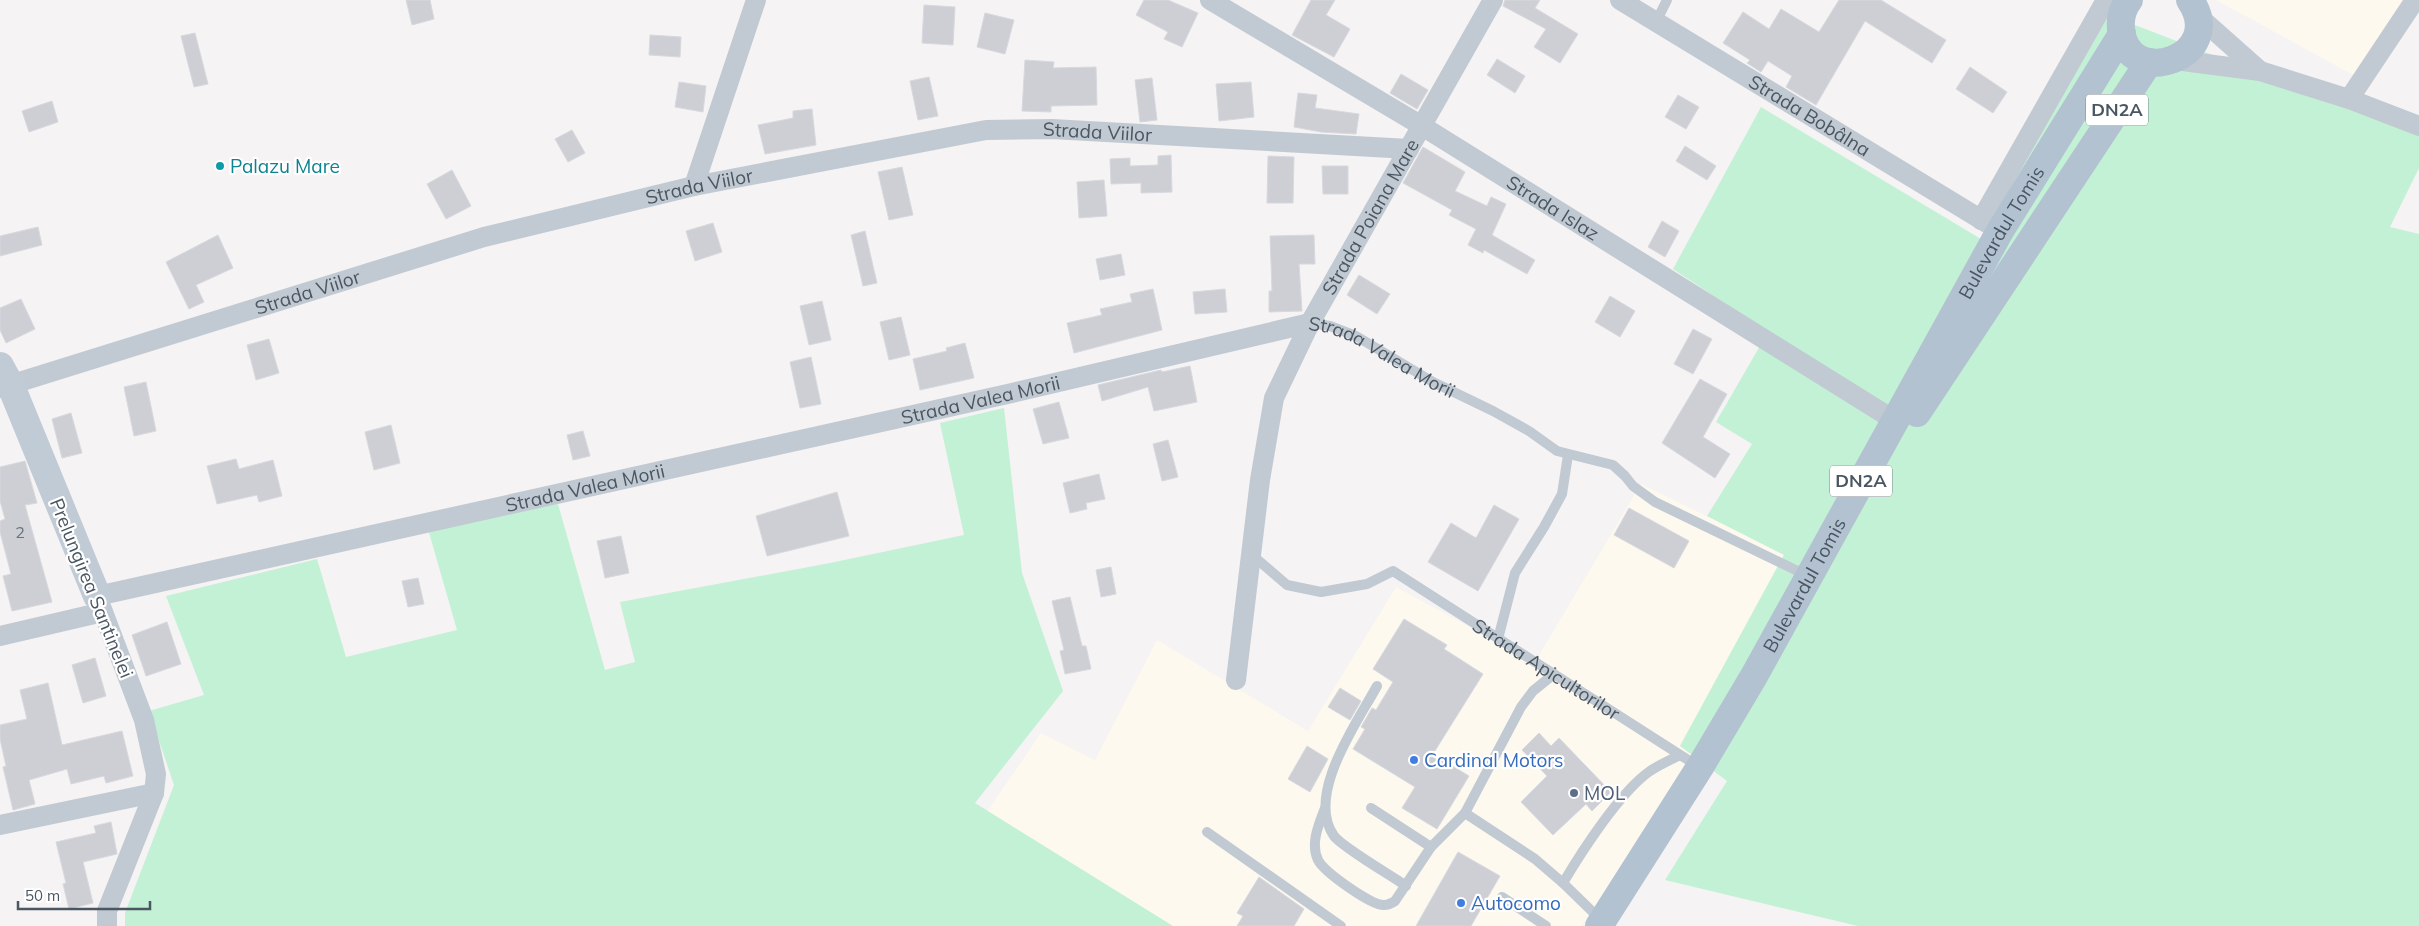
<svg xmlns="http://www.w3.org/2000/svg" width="2419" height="926" font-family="Mulish,sans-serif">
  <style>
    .commercial { fill: #fdf9ef }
    .green { fill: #c3f1d5 }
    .building { fill: #cdcfd5; stroke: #d7d9de }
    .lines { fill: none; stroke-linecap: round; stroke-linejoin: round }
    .lane { stroke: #c1cad2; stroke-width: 10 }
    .street { stroke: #c1cad2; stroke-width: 20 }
    .secondary { stroke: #c1cbd6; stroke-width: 28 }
    .primary { stroke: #b3c2d1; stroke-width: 28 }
    .culture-dot { fill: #0f9aa8; stroke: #fff; stroke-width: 2 }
    .shop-dot { fill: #3f7fe0; stroke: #fff; stroke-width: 2 }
    .service-dot { fill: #5c6f8a; stroke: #fff; stroke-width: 2 }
    .labels { text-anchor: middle; stroke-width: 4.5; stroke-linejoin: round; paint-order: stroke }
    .number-label { font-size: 16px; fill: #6b747e }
    .shield { fill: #fff; stroke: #808990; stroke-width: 1 }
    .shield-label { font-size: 18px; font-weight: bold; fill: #4a5661 }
    .street-label { font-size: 19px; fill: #4a5661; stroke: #fff }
    .culture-label { font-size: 19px; fill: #0d838f; stroke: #fff; text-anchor: start }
    .shop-label { font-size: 19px; fill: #366cbe; stroke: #fff; text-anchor: start }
    .service-label { font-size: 19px; fill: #4e5e75; stroke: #fff; text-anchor: start }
  </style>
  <rect width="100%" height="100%" fill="#f5f3f3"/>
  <!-- commercial -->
  <g class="commercial">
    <path d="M 2216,0 L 2419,0 L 2370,84 Z"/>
    <path d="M 1641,484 L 1784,554 L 1680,745 L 1693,755 L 1582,926 L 1158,926 L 982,819 L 1041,733 L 1095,760 L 1157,640 L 1308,731 L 1396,587 L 1535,662 Z"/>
  </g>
  <!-- green -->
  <g class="green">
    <path d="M 2109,15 L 2353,109 L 2419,131 L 2419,168 L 2390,227 L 2419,234 L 2419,926 L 1858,926 L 1665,880 L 1727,781 L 1680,746 L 1784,555 L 1707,516 L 1752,444 L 1716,422 L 1768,332 L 1673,269 L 1761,107 L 1981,239 Z"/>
    <path d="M 1004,408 L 1022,573 L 1063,691 L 975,803 L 1173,926 L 125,926 L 125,913 L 174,785 L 149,711 L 204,695 L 166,596 L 317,559 L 346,657 L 457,630 L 428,529 L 558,504 L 605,670 L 635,662 L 620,602 L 830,563 L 964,535 L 940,423 Z"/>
  </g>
  <!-- building -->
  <g class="building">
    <path d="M 406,0 L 430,0 L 434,19 L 412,25 Z"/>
    <path d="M 1144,0 L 1168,0 L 1198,13 L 1182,47 L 1164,39 L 1168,32 L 1136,15 Z"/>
    <path d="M 1311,0 L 1335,0 L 1326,15 L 1350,29 L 1334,57 L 1292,35 Z"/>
    <path d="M 1505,0 L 1540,0 L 1535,8 L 1578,34 L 1560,63 L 1534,47 L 1546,29 L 1503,6 Z"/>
    <path d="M 1839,0 L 1881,0 L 1946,40 L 1932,63 L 1865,21 L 1816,105 L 1786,87 L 1792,76 L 1768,61 L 1761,72 L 1747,63 L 1750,60 L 1723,43 L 1743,12 L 1769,29 L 1781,9 L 1819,32 Z"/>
    <path d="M 924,5 L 955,7 L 953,45 L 922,43 Z"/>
    <path d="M 985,13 L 1014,20 L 1005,54 L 977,47 Z"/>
    <path d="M 195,33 L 208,84 L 194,87 L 181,36 Z"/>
    <path d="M 650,35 L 681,37 L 680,57 L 649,55 Z"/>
    <path d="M 1497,59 L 1525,76 L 1515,93 L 1487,75 Z"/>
    <path d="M 1025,60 L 1054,62 L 1053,68 L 1096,67 L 1097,105 L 1051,106 L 1051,112 L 1022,111 Z"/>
    <path d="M 1970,67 L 2007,92 L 1993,113 L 1956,89 Z"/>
    <path d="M 1401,74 L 1428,90 L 1417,109 L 1390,93 Z"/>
    <path d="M 929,77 L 938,116 L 918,120 L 910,81 Z"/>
    <path d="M 1152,78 L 1157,120 L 1140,122 L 1135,80 Z"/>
    <path d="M 679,82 L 706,86 L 703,112 L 675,107 Z"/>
    <path d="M 1251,82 L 1254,117 L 1219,121 L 1216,84 Z"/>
    <path d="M 1298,93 L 1317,95 L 1315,108 L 1359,114 L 1356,134 L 1321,132 L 1294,127 Z"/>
    <path d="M 1678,95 L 1699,107 L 1686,129 L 1665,117 Z"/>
    <path d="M 52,101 L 58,122 L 29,132 L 22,111 Z"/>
    <path d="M 812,109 L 816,145 L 765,154 L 758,125 L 793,118 L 793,111 Z"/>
    <path d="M 572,130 L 585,153 L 568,162 L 555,139 Z"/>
    <path d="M 1685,146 L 1716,166 L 1707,180 L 1676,161 Z"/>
    <path d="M 1423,147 L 1465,172 L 1455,191 L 1487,206 L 1491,197 L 1506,204 L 1492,235 L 1535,260 L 1527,274 L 1484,250 L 1483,253 L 1468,245 L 1476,229 L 1449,215 L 1452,210 L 1403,183 Z"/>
    <path d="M 1171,155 L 1172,192 L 1141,193 L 1141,183 L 1111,184 L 1110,159 L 1130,158 L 1130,166 L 1158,165 L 1158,156 Z"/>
    <path d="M 1268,156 L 1294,157 L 1293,203 L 1267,203 Z"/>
    <path d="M 1322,166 L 1348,166 L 1348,194 L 1323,194 Z"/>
    <path d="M 902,167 L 913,215 L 889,220 L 878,172 Z"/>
    <path d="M 452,170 L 471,206 L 446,219 L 427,184 Z"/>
    <path d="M 1104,180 L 1107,216 L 1079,218 L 1077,182 Z"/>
    <path d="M 1662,221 L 1679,231 L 1665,257 L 1648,247 Z"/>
    <path d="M 713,223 L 722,252 L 695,261 L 686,231 Z"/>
    <path d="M 38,227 L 42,245 L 0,256 L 0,236 Z"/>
    <path d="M 865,231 L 877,283 L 863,286 L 851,235 Z"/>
    <path d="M 218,235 L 233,268 L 196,285 L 204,302 L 189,309 L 166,262 Z"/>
    <path d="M 1314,235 L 1315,264 L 1299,264 L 1302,311 L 1269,312 L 1269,291 L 1272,291 L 1270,236 Z"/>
    <path d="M 1121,254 L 1125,275 L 1100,280 L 1096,259 Z"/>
    <path d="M 1359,275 L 1390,294 L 1377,314 L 1347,295 Z"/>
    <path d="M 1153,289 L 1162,330 L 1074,353 L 1067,323 L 1102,315 L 1100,309 L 1132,302 L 1130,294 Z"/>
    <path d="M 1225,289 L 1227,312 L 1195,314 L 1193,292 Z"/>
    <path d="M 1610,296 L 1635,311 L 1620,337 L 1595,322 Z"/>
    <path d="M 21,299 L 35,329 L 6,343 L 0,330 L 0,308 Z"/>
    <path d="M 822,301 L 831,340 L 809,345 L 800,306 Z"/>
    <path d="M 901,317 L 910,355 L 889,360 L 880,322 Z"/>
    <path d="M 1693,329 L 1712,339 L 1693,374 L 1674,364 Z"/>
    <path d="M 269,339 L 279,373 L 256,380 L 247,345 Z"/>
    <path d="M 965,343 L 974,378 L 920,390 L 913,359 L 947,351 L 946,348 Z"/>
    <path d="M 811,357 L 821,404 L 800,408 L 790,362 Z"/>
    <path d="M 1190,366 L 1197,402 L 1154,411 L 1148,387 L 1102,401 L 1098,385 L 1161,370 L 1162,372 Z"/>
    <path d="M 1700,379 L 1727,394 L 1703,437 L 1730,454 L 1715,478 L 1662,443 Z"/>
    <path d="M 146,382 L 156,431 L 134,436 L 124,387 Z"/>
    <path d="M 1059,402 L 1069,438 L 1043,444 L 1033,409 Z"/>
    <path d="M 71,413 L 82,453 L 62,458 L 52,419 Z"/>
    <path d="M 391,425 L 400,463 L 374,470 L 365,432 Z"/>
    <path d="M 583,431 L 590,456 L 573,460 L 567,435 Z"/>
    <path d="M 1168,440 L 1178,477 L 1162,481 L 1153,444 Z"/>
    <path d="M 236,459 L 239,469 L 273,460 L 282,496 L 259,502 L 257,495 L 217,504 L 207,466 Z"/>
    <path d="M 25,461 L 37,503 L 25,505 L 52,602 L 12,611 L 3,576 L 11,574 L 0,532 L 0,521 L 5,519 L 0,501 L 0,467 Z"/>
    <path d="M 1099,474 L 1105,499 L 1086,503 L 1087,509 L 1070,513 L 1063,483 Z"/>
    <path d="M 837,492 L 849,536 L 767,556 L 756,516 Z"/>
    <path d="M 1494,505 L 1519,519 L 1478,591 L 1428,562 L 1451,523 L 1476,538 Z"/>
    <path d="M 1629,508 L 1689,541 L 1674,568 L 1614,535 Z"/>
    <path d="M 621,536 L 629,573 L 605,578 L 597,541 Z"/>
    <path d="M 1111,567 L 1116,594 L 1101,597 L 1096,570 Z"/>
    <path d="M 418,578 L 424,604 L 408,607 L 402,581 Z"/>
    <path d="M 1070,597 L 1082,646 L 1086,646 L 1091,669 L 1065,674 L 1060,651 L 1064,650 L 1052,601 Z"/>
    <path d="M 1404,619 L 1447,645 L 1444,649 L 1483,674 L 1433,754 L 1469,776 L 1437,829 L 1402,808 L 1415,787 L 1353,749 L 1365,729 L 1361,727 L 1372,708 L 1376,710 L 1393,682 L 1373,669 Z"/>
    <path d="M 167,622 L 181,664 L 146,676 L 132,635 Z"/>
    <path d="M 95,658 L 106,696 L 83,703 L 72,665 Z"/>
    <path d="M 48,683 L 62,745 L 122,731 L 133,776 L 106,783 L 104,776 L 71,784 L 67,769 L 29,780 L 35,804 L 13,810 L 3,767 L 6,766 L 0,739 L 0,725 L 27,719 L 20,690 Z"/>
    <path d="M 1340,688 L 1361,701 L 1350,720 L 1328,707 Z"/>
    <path d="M 1539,733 L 1551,746 L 1559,738 L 1611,792 L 1592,811 L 1586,804 L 1553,835 L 1521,802 L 1547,776 L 1522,750 Z"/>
    <path d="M 1307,746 L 1328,759 L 1310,792 L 1288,779 Z"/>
    <path d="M 111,822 L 117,854 L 83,862 L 93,903 L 69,909 L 63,884 L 66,883 L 56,842 L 96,833 L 94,826 Z"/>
    <path d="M 1458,852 L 1500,876 L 1471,926 L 1416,926 Z"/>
    <path d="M 1259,877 L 1304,909 L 1294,926 L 1237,926 L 1243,916 L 1237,913 Z"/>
  </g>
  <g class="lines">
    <!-- lane -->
    <g class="lane">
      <path d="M 1656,22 L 1667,0"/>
      <path id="s1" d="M 1310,323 L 1330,326 L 1356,336 L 1433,382 L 1493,411 L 1529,431 L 1557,451 L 1613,465 L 1625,476 L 1633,486 L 1655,502 L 1808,576"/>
      <path id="s2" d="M 1251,554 L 1287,585 L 1321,592 L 1367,584 L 1393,571 L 1699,767"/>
      <path d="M 1498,639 L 1515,573 L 1544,527 L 1562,494 L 1568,455"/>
      <path d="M 1377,686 C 1357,723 1305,795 1334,836 C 1342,847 1392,876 1406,886"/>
      <path d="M 1325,808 C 1319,824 1310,843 1318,860 C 1324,872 1372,906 1384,905 C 1388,905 1392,903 1395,901 L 1431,847 L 1465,813 L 1521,707 L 1533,691 L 1554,674"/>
      <path d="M 1371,808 L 1431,847"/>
      <path d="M 1465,813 L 1535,859 L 1563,883 L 1601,920"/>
      <path d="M 1207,832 L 1341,926"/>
      <path d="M 1563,883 C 1582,851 1620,792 1650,771 C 1659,765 1670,760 1680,755"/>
      <path d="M 1502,897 L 1546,926"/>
    </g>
    <!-- street -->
    <g class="street">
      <path id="s3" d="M 1210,0 L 1422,126 L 1894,420"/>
      <path id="s4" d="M 1620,0 L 2000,231"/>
      <path d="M 2198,16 L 2260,71"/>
      <path d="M 2175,60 L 2260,71 L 2349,99 L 2419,126"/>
      <path d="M 2349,99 L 2415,0"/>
      <path d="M 694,186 L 756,0"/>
      <path d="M 1981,220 L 2106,0"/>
      <path id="s5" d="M 0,388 L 484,237 L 694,186 L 986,130 L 1052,129 L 1409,149"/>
      <path d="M 0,636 L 103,612"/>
      <path id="s6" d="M 1236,680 L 1260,480 L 1274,398 L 1310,323 L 1493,0"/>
      <path d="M 0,825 L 154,793"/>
      <path id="s7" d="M 107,926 L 107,911 L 154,793 L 156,774 L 144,720 L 97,596 L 1012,393 L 1310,323"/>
    </g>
    <!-- secondary -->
    <path class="secondary" d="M 0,366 L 11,386 L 97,596"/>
    <!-- primary -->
    <g class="primary">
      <path d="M 2129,0 C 2122,9 2120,18 2121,29 C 2127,92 2229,57 2190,0"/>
      <path d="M 1917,413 L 2149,62"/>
      <path id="s8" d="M 1599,926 L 1700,767 L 1754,676 L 2000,231 L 2122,34"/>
    </g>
  </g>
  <!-- markers -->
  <circle class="culture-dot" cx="220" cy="166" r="5"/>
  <g class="shop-dot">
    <circle cx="1414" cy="760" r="5"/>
    <circle cx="1461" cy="903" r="5"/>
  </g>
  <circle class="service-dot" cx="1574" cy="793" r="5"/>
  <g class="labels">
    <!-- number labels -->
    <g class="number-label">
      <text x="20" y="538">2</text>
    </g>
    <!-- shield labels -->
    <g class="shield">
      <rect x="2086" y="94.5" width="62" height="31" rx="4"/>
      <rect x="1830" y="465.5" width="62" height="31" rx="4"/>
    </g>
    <g class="shield-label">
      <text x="2117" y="116">DN2A</text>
      <text x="1861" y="487">DN2A</text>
    </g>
    <!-- street labels -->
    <g class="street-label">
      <text dy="7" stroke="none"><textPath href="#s4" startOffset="222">Strada Bobâlna</textPath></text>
      <text dy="7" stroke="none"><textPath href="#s5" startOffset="1132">Strada Viilor</textPath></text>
      <text dy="7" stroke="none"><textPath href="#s5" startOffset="728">Strada Viilor</textPath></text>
      <text dy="7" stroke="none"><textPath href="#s3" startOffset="401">Strada Islaz</textPath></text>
      <text dy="7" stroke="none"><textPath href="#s6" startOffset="490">Strada Poiana Mare</textPath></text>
      <text dy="7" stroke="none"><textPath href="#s8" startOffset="802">Bulevardul Tomis</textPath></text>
      <text dy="7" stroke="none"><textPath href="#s5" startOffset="322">Strada Viilor</textPath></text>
      <text dy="7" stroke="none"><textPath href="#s1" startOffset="80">Strada Valea Morii</textPath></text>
      <text dy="7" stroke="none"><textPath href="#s7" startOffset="1254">Strada Valea Morii</textPath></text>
      <text dy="7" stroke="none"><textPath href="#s7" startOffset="849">Strada Valea Morii</textPath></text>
      <text dy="7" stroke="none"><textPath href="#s8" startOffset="398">Bulevardul Tomis</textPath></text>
      <text transform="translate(92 588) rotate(68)" y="7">Prelungirea Santinelei</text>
      <text dy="7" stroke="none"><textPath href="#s2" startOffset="340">Strada Apicultorilor</textPath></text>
    </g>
    <!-- culture labels -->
    <g class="culture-label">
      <text x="230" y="173">Palazu Mare</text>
    </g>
    <!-- shop labels -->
    <g class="shop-label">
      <text x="1424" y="767">Cardinal Motors</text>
      <text x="1471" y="910">Autocomo</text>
    </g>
    <!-- service labels -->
    <g class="service-label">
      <text x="1584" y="800">MOL</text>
    </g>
  </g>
  <!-- scale -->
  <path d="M18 901v8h132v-8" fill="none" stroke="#4a5661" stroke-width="2.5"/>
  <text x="25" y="901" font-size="15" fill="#4a5661" stroke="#ffffff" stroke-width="4" paint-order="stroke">50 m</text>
</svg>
